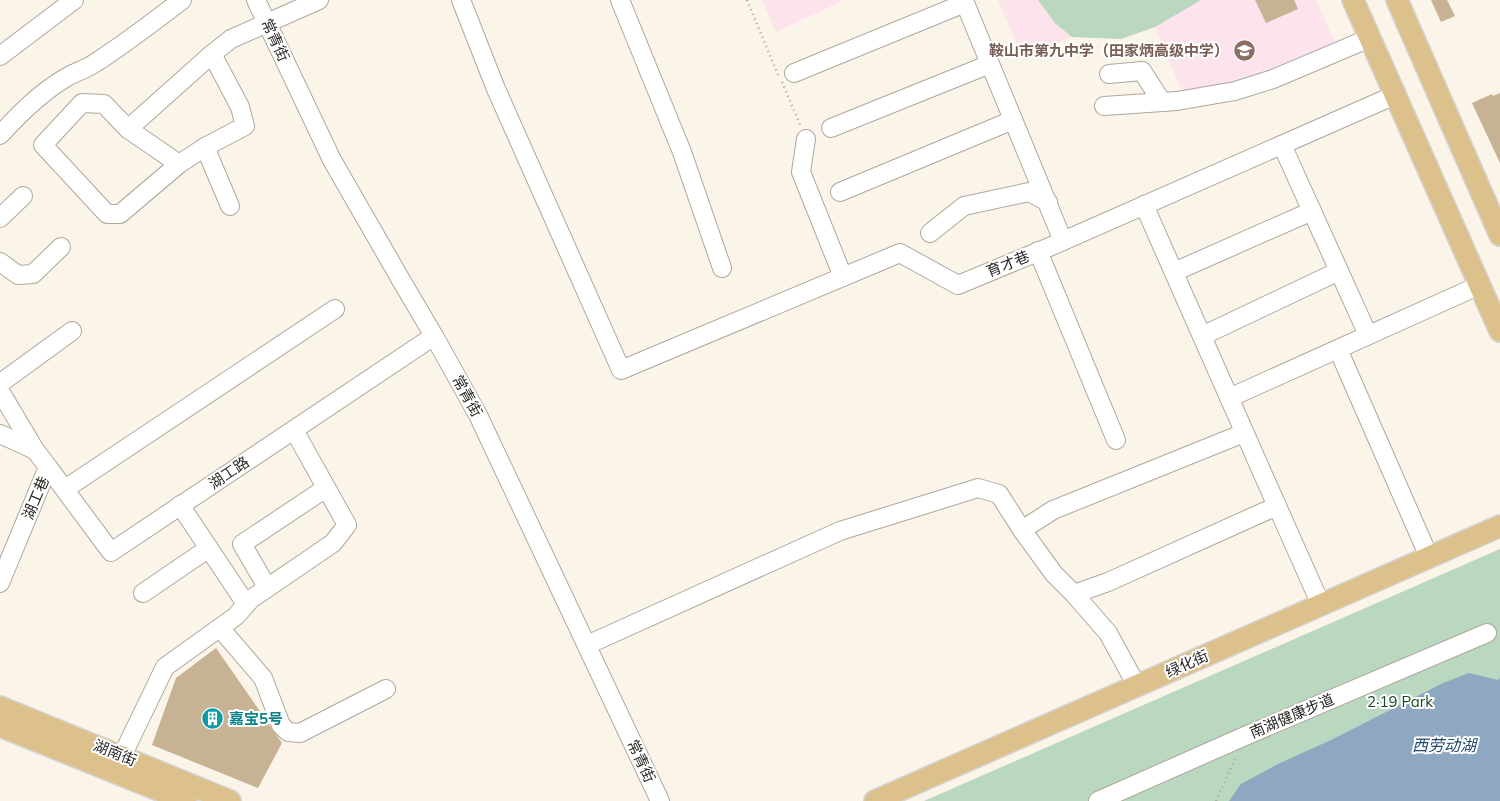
<svg xmlns="http://www.w3.org/2000/svg" width="1500" height="801" font-family="Mulish,'Noto Sans SC',sans-serif">
  <style>
    .education { fill: #fce3ec }
    .green { fill: #bad7bf }
    .water { fill: #8fa8c2 }
    .building { fill: #c7b394 }
    .lines { fill: none; stroke-linecap: round; stroke-linejoin: round }
    .minor-casing { stroke: #aea79d; stroke-width: 20 }
    .major-casing { stroke: #d5d4d3; stroke-width: 24 }
    .path { stroke: #aaa59c; stroke-width: 2.5; stroke-dasharray: 1 4; stroke-linecap: butt }
    .minor { stroke: #fff; stroke-width: 18 }
    .major { stroke: #dcc18c; stroke-width: 21 }
    .labels { text-anchor: middle; stroke-width: 4; stroke-linejoin: round; paint-order: stroke }
    .street-label { font-size: 15px; fill: #2b2824; stroke: #fff }
    .education-label { font-size: 15px; font-weight: bold; fill: #785e54; stroke: #fff; text-anchor: end }
    .park-label { font-size: 15px; fill: #184725; stroke: #fff }
    .culture-label { font-size: 15px; font-weight: bold; fill: #0d838f; stroke: #fff; text-anchor: start }
    .water-label { font-size: 16px; font-style: italic; fill: #224a6f; stroke: #fff }
  </style>
  <rect width="100%" height="100%" fill="#fbf4e8"/>
  <!-- education -->
  <g class="education">
    <path d="M 762,0 L 844,0 L 776,32 Z"/>
    <path d="M 998,0 L 1316,0 L 1336,45 L 1256,80 L 1184,96 L 1155,27 L 1121,39 L 1072,37 L 1022,57 Z"/>
  </g>
  <!-- green -->
  <g class="green">
    <path d="M 1038,0 L 1201,0 L 1155,27 L 1121,39 L 1072,37 L 1055,23 Z"/>
    <path d="M 1500,549 L 1500,801 L 924,801 Z"/>
  </g>
  <!-- water -->
  <path class="water" d="M 1469,673 L 1498,680 L 1500,678 L 1500,801 L 1229,801 L 1241,784 L 1278,764 L 1331,740 L 1443,683 Z"/>
  <!-- building -->
  <g class="building">
    <path d="M 1255,0 L 1294,0 L 1298,9 L 1266,23 Z"/>
    <path d="M 1431,0 L 1447,0 L 1455,16 L 1441,22 Z"/>
    <path d="M 1500,93 L 1500,163 L 1472,103 L 1492,94 L 1493,96 Z"/>
    <path d="M 216,648 L 282,743 L 258,788 L 152,745 L 176,678 Z"/>
  </g>
  <g class="lines">
    <defs>
      <g id="minor">
        <path d="M 256,0 L 332,160 L 401,280 L 434,336 L 478,415 L 660,801"/>
        <path d="M 461,0 L 496,89 L 621,370 L 900,253 L 958,285 L 1047,248 L 1395,95"/>
        <path d="M 620,0 L 682,152 L 722,268"/>
        <path d="M 0,56 L 74,0"/>
        <path d="M 794,73 L 965,3 L 1063,241"/>
        <path d="M 1109,74 L 1142,71 L 1162,102"/>
        <path d="M 1104,106 L 1177,101 L 1235,91 L 1273,79 L 1370,38"/>
        <path d="M 831,128 L 990,64"/>
        <path d="M 128,129 L 212,54 L 231,39 L 319,0"/>
        <path d="M 0,135 C 20,113 41,92 67,77 C 76,72 86,69 95,63 C 125,44 153,22 182,0"/>
        <path d="M 806,139 L 801,172 L 843,277"/>
        <path d="M 1282,145 L 1368,335"/>
        <path d="M 205,147 L 230,206"/>
        <path d="M 179,164 L 128,129 L 104,104 L 82,103 L 43,145 L 107,214 L 120,214 L 179,164 L 205,147 L 245,126 L 240,107 L 212,54"/>
        <path d="M 840,192 L 1013,120"/>
        <path d="M 1144,205 L 1277,506"/>
        <path d="M 0,218 L 23,196"/>
        <path d="M 930,233 L 964,206 L 1029,192 L 1048,202"/>
        <path d="M 1038,251 L 1116,440"/>
        <path d="M 0,262 L 18,275 L 33,274 L 61,247"/>
        <path d="M 1174,272 L 1312,211"/>
        <path d="M 1202,336 L 1339,271"/>
        <path d="M 1338,349 L 1429,557"/>
        <path d="M 2,382 L 72,331"/>
        <path d="M 0,391 L 35,450 L 48,467 L 0,583"/>
        <path d="M 1229,398 L 1480,285"/>
        <path d="M 0,434 L 35,450"/>
        <path d="M 48,467 L 111,552 L 434,336"/>
        <path d="M 65,489 L 335,309"/>
        <path d="M 180,505 L 246,604"/>
        <path d="M 1022,530 L 1053,510 L 1244,433"/>
        <path d="M 267,587 L 242,544 L 326,488"/>
        <path d="M 143,593 L 209,548"/>
        <path d="M 1074,594 L 1108,633 L 1137,686"/>
        <path d="M 220,628 L 263,678 L 281,725 L 288,732 L 300,733 L 386,689"/>
        <path d="M 587,645 L 840,531 L 978,488 L 999,494 L 1022,530 L 1054,574 L 1074,594 L 1108,582 L 1277,506 L 1321,605"/>
        <path d="M 122,756 L 165,667 L 236,616 L 251,599 L 333,543 L 347,525 L 294,430"/>
        <path d="M 1098,801 L 1245,736 L 1487,633"/>
      </g>
      <g id="major">
        <path d="M 1353,0 L 1500,331"/>
        <path d="M 1397,0 L 1500,235"/>
        <path d="M 0,707 L 230,801"/>
        <path d="M 0,726 L 186,801"/>
        <path d="M 875,801 L 1500,526"/>
      </g>
    </defs>
    <!-- minor casing -->
    <use href="#minor" class="minor-casing"/>
    <!-- major casing -->
    <use href="#major" class="major-casing"/>
    <!-- path -->
    <g class="path">
      <path d="M 747,0 L 778,75"/>
      <path d="M 782,82 L 801,127"/>
      <path d="M 1216,801 L 1236,757"/>
    </g>
    <!-- minor -->
    <use href="#minor" class="minor"/>
    <!-- major -->
    <use href="#major" class="major"/>
  </g>
  <!-- icons -->
  <defs>
    <symbol id="school-disc" viewBox="-11 -11 22 22"><circle r="9.5" fill="#8d6e63" stroke="#fff"/><path d="M0-5L7-2L0 1L-7-2ZM-4 1L0 2.5L4 1V4Q0 6-4 4Z" fill="#fff"/></symbol>
    <symbol id="building-disc" viewBox="-11 -11 22 22"><circle r="9.5" fill="#0f9aa8" stroke="#fff"/><path d="M-4-6H4V6H1V3H-1V6H-4ZM-2.5-4.3h1.7v1.8h-1.7ZM.8-4.3h1.7v1.8H.8ZM-2.5-1h1.7V.8h-1.7ZM.8-1h1.7V.8H.8Z" fill="#fff"/></symbol>
  </defs>
  <g fill-rule="evenodd">
    <use href="#school-disc" x="1232" y="38" width="25" height="25"/>
    <use href="#building-disc" x="200" y="706" width="25" height="25"/>
  </g>
  <g class="labels">
    <!-- street labels -->
    <g class="street-label">
      <text transform="translate(275 40) rotate(65)" y="5">常青街</text>
      <text transform="translate(1008 264) rotate(-22)" y="5">育才巷</text>
      <text transform="translate(467 396) rotate(61)" y="5">常青街</text>
      <text transform="translate(229 473) rotate(-34)" y="5">湖工路</text>
      <text transform="translate(36 498) rotate(-67)" y="5">湖工巷</text>
      <text transform="translate(1187 664) rotate(-24)" y="5">绿化街</text>
      <text transform="translate(1292 716) rotate(-23)" y="5">南湖健康步道</text>
      <text transform="translate(115 753) rotate(22)" y="5">湖南街</text>
      <text transform="translate(641 761) rotate(65)" y="5">常青街</text>
    </g>
    <!-- education labels -->
    <g class="education-label">
      <text x="1229" y="56">鞍山市第九中学（田家炳高级中学）</text>
    </g>
    <!-- park labels -->
    <g class="park-label">
      <text x="1400" y="707">2·19 Park</text>
    </g>
    <!-- culture labels -->
    <g class="culture-label">
      <text x="229" y="724">嘉宝5号</text>
    </g>
    <!-- water labels -->
    <g class="water-label">
      <text x="1444" y="751">西劳动湖</text>
    </g>
  </g>
</svg>
